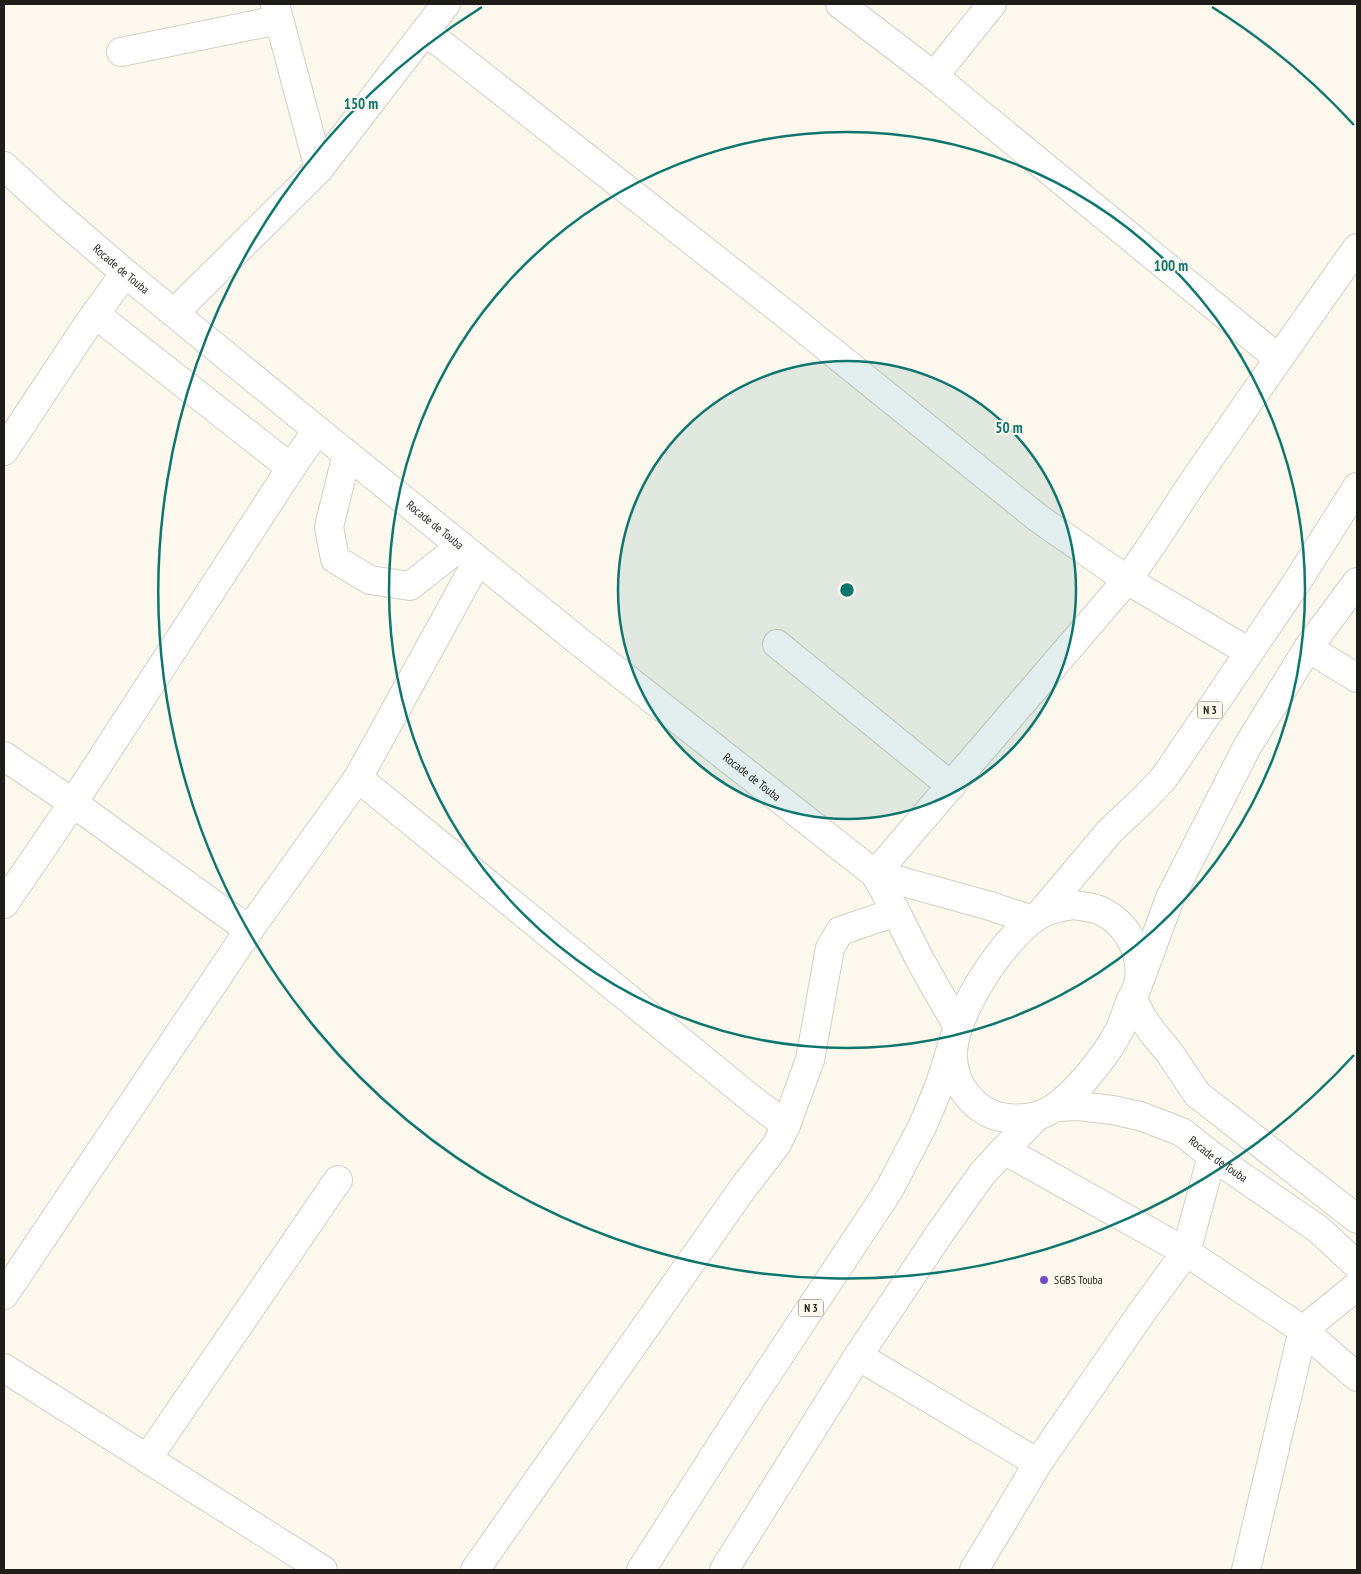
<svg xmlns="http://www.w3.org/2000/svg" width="1361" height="1574" font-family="'PT Sans Narrow',sans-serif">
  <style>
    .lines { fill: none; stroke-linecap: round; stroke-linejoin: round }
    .minor-casing { stroke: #d2cfc5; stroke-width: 30 }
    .major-casing { stroke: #d2cfc5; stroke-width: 30 }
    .minor { stroke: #fff; stroke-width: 28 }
    .major { stroke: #fff; stroke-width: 28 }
    .ring { fill: none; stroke: #0f766e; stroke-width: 2.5 }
    .poi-dot { fill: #704cc5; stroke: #fcf8ee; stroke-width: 2 }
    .labels { text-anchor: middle; stroke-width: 4; stroke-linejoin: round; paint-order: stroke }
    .shield { fill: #fcf8ee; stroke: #615f59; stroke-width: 1 }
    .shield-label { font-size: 11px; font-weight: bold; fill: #1e1d19 }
    .street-label { font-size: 12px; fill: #1e1d19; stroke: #fcf8ee }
    .poi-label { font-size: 12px; fill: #1e1d19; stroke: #fcf8ee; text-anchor: start }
    .centre { fill: #0f766e; stroke: #fcf8ee; stroke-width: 2.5 }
    .ring-label { font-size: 15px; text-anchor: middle; font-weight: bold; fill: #0f766e; stroke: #fcf8ee; stroke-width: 4; stroke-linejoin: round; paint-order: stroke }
  </style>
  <rect width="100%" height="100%" fill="#fcf8ee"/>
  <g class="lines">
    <defs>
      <g id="minor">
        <path d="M 275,4 L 319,169"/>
        <path d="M 840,4 L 934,76 L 1279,359"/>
        <path d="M 425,31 L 793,320 L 1038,518 L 1127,580 L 1249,652"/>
        <path d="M 121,52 L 278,20"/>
        <path d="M 934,76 L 992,4"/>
        <path d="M 174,313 L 319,169 L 446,4"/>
        <path d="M 95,314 L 291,468"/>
        <path d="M 4,451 L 86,327 L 125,273"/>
        <path d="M 347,454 L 329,527 L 335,559 L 370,580 L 410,586 L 461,546"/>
        <path d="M 777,644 L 951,786"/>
        <path d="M 1308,648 L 1357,678"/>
        <path d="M 4,756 L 73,803 L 249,930"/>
        <path d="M 358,778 L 754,1101 L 786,1125"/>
        <path d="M 875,874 L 1127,580 C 1150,549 1170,517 1191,485 C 1246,406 1301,326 1357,248"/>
        <path d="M 4,904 L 73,803 L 291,468 L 317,430"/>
        <path d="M 1004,1150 L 1186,1252 L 1303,1330 L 1357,1377"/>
        <path d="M 4,1295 L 249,930 L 358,778 L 478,560"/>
        <path d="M 858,1356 L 1038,1463"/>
        <path d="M 4,1368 L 323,1570"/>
        <path d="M 147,1459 L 338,1180"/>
        <path d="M 475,1570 L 743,1188 L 777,1144 L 786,1125 L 810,1060 L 830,948 L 840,931 L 896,912"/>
        <path d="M 974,1570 L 1038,1463 L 1142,1312 L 1186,1252 L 1212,1156"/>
        <path d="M 1246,1570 L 1303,1330 L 1357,1286"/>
      </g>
      <g id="major">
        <path id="s1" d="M 4,166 L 54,212 L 125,273 L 317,430 L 581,643 L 875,874 L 990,906 L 1032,920"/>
        <path d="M 875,874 L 896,912 L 920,960 L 958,1027"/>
        <path d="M 1073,905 C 1082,906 1091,907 1099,910 C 1127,922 1145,955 1138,985 C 1136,991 1133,997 1130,1002 C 1127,1010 1124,1019 1121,1027 C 1107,1055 1068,1107 1037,1116 C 1027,1119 1016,1119 1007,1118 C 998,1117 989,1114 982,1109 C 965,1097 954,1079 953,1058 C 950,1018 1005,934 1041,914 C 1051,908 1062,907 1073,905 Z"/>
        <path d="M 1040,914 L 1110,831 L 1144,799 L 1164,778 L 1295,585 L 1357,487"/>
        <path d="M 1141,977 L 1170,898 L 1247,747 L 1308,648 L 1357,582"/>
        <path d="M 1132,998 L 1142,1017 L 1153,1033 L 1169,1052 L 1197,1094 L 1357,1219"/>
        <path id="s2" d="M 1056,1107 L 1078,1106 L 1112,1110 L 1140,1116 L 1182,1132 L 1212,1156 L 1318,1229 L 1357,1265"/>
        <path d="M 641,1570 L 750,1400 L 889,1190 L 923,1125 L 940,1084 L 956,1033"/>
        <path d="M 724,1570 L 858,1356 L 940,1233 L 982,1174 L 1004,1150 L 1037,1116"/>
      </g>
    </defs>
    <!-- minor casing -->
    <use href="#minor" class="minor-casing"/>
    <!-- major casing -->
    <use href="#major" class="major-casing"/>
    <!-- minor -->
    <use href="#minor" class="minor"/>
    <!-- major -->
    <use href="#major" class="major"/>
  </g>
  <!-- distance rings -->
  <circle cx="847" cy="590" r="229" fill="#0f766e" fill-opacity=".12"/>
  <g class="ring">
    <circle cx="847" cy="590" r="229"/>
    <circle cx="847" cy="590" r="458"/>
    <path d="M1354 1055A688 688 0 1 1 482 7M1212 7A688 688 0 0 1 1354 125"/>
  </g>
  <!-- markers -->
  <circle class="poi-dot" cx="1044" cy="1280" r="5"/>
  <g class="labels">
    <!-- shield labels -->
    <g class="shield">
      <rect x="1197.5" y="701.5" width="25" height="17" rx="4"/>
      <rect x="798.5" y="1299.5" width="25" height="17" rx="4"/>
    </g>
    <g class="shield-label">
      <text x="1210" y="714">N 3</text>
      <text x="811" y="1312">N 3</text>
    </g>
    <!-- street labels -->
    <g class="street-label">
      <text dy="4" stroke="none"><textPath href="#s1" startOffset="156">Rocade de Touba</textPath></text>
      <text dy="4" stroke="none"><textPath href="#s1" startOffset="561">Rocade de Touba</textPath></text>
      <text dy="4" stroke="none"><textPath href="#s1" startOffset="966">Rocade de Touba</textPath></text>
      <text dy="4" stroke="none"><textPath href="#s2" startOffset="175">Rocade de Touba</textPath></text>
    </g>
    <!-- poi labels -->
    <g class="poi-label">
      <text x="1054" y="1284">SGBS Touba</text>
    </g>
  </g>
  <circle cx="847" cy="590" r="8" class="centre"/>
  <g class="ring-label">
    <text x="361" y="109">150 m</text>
    <text x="1171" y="271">100 m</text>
    <text x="1009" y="433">50 m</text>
  </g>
  <!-- border -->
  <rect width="1361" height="1574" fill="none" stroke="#1e1d19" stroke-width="10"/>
</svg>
